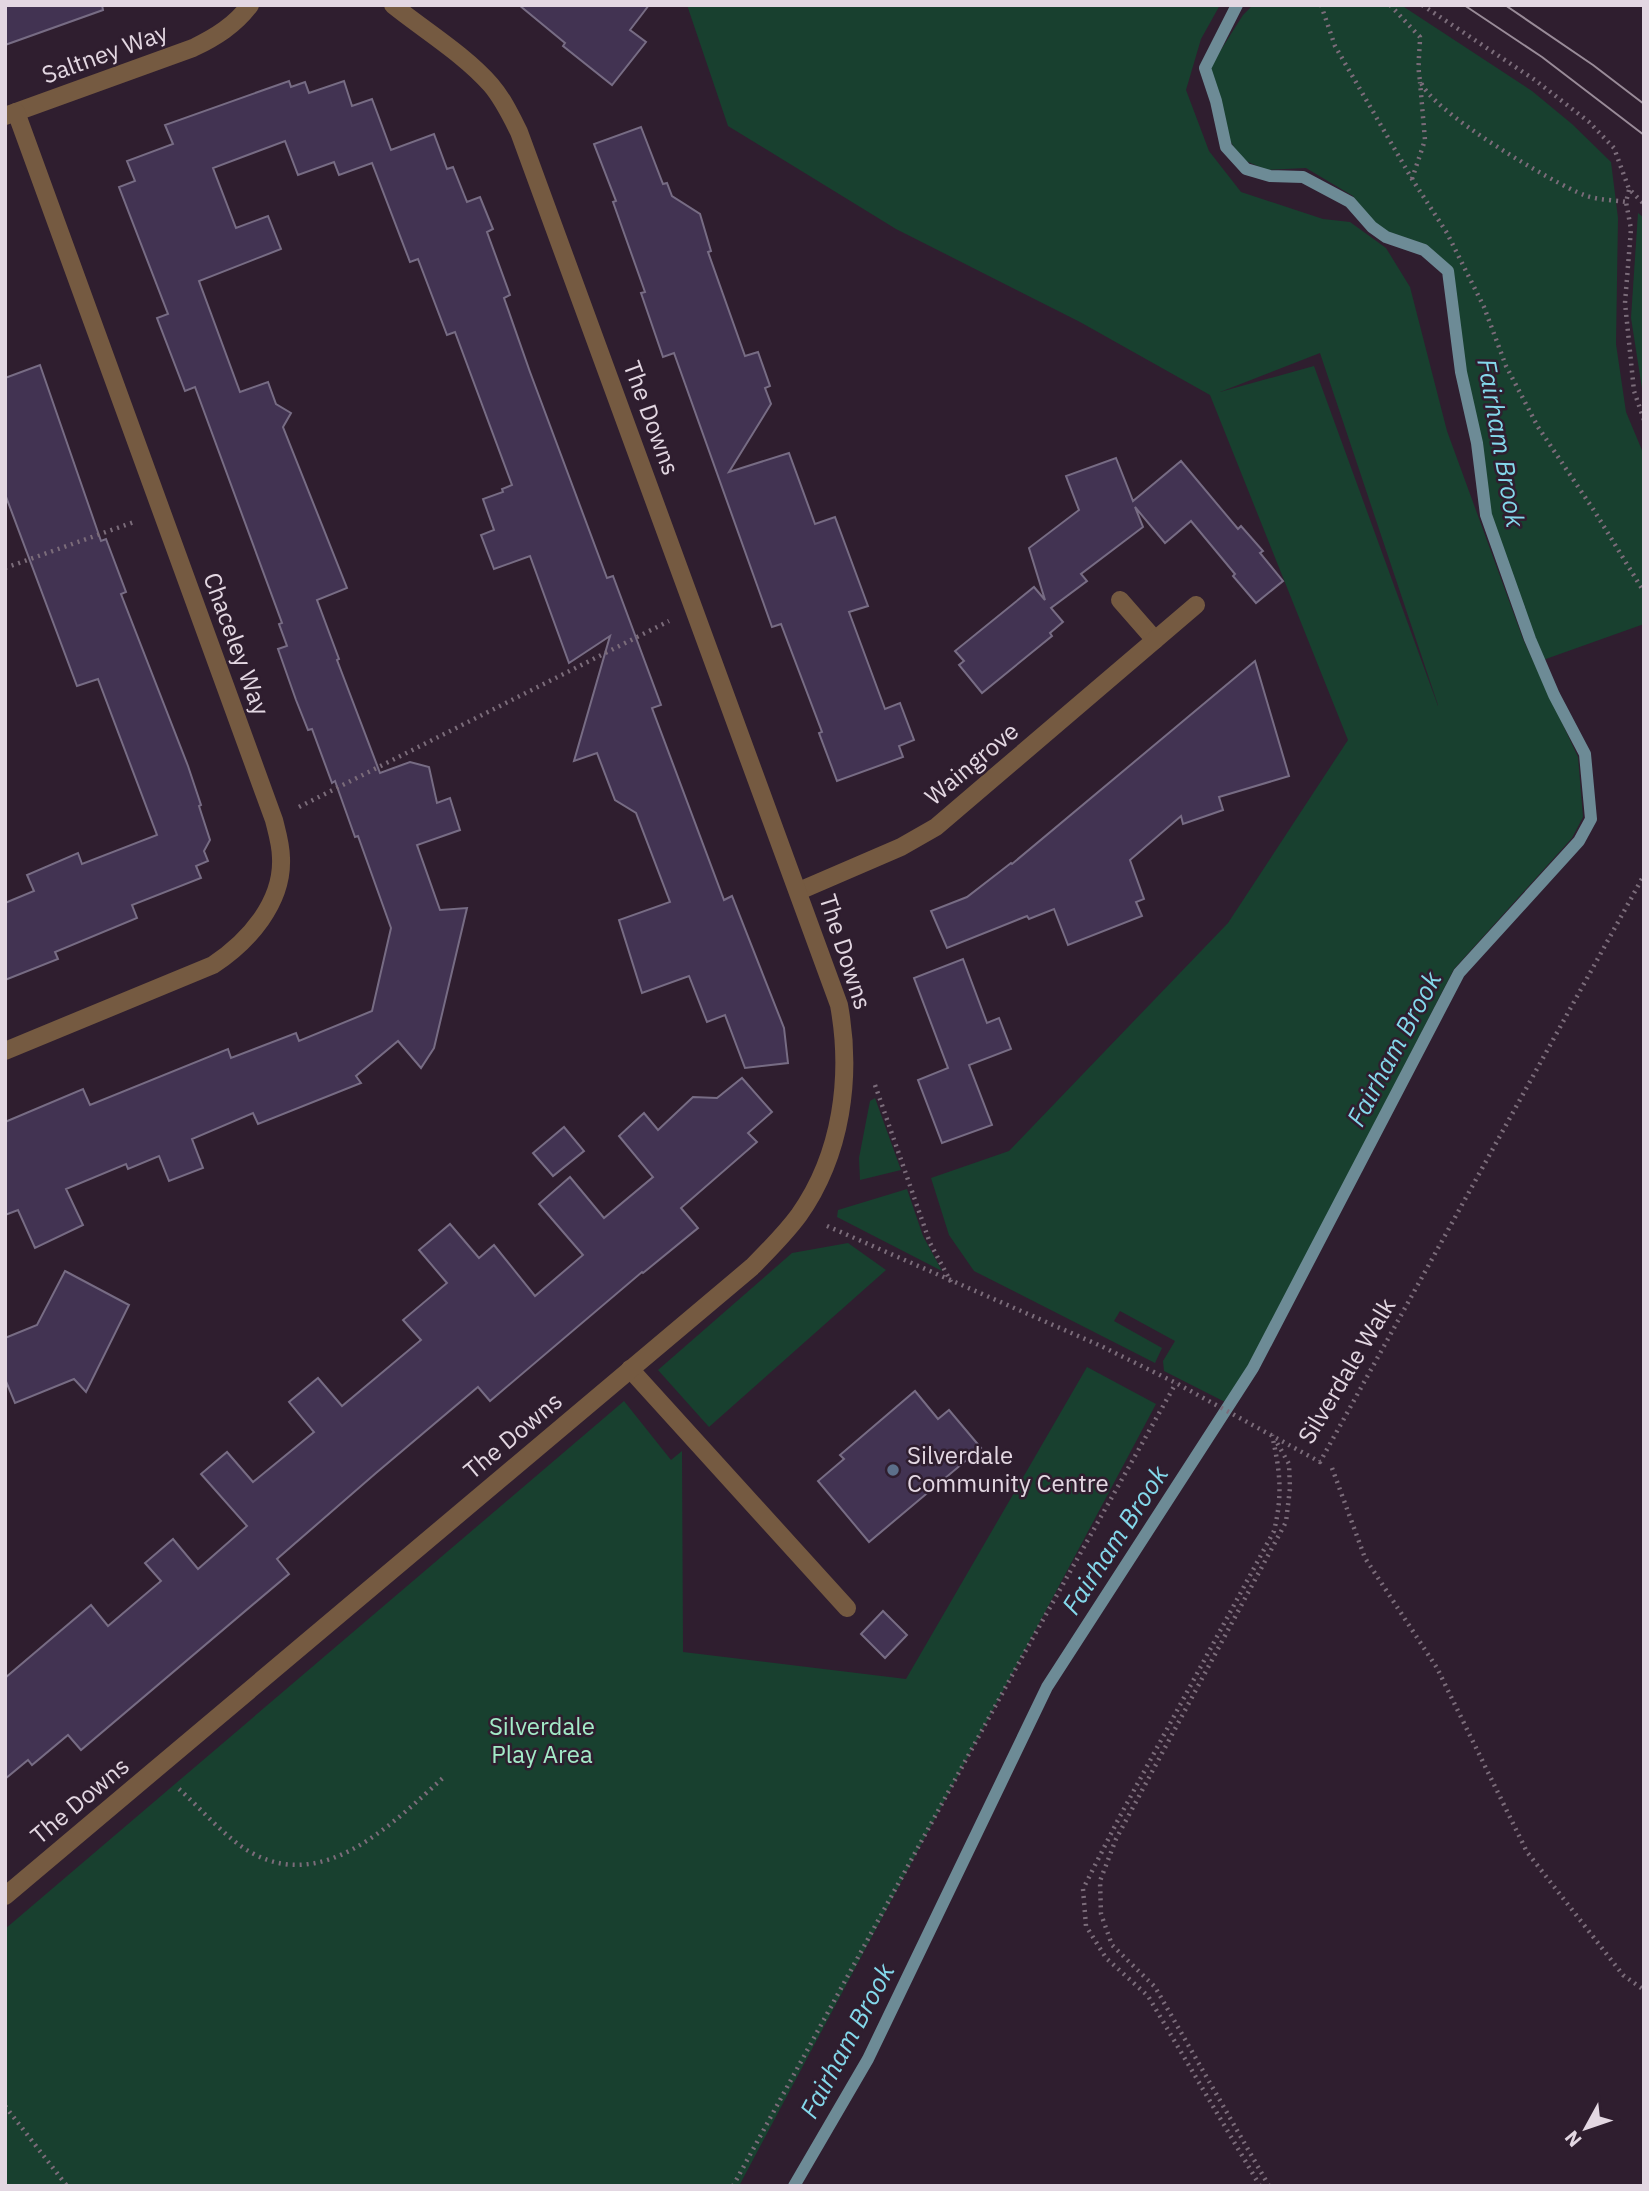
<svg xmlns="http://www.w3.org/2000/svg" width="1649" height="2191" font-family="'IBM Plex Sans',sans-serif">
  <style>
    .green { fill: #18402f; fill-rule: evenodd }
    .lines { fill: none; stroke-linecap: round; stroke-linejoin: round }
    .stream { stroke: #6d8b96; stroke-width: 12 }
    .building { fill: #423352; stroke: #776c84; stroke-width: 2 }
    .path { stroke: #7b6c7a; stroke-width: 4.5; stroke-dasharray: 2 5; stroke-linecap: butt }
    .service { stroke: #755a41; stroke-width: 18 }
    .minor { stroke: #755a41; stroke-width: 18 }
    .tram { stroke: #998b98; stroke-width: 2 }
    .service-dot { fill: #5c6f8a; stroke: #2f1e2f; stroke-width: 2.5 }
    .labels { text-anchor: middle; stroke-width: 5; stroke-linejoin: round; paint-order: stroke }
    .street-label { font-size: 24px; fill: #e3d7e2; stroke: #2f1e2f }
    .poi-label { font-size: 24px; fill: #e3d7e2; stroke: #2f1e2f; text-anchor: start }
    .park-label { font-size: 24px; fill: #a3ebc8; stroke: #2f1e2f }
    .water-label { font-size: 26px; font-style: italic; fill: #84d8eb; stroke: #2f1e2f }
  </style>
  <rect width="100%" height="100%" fill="#2f1e2f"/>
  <!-- green -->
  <g class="green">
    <path d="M 687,5 L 1220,5 L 1201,39 L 1186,90 L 1209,151 L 1241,192 L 1323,219 L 1350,222 L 1386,248 L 1410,287 L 1447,431 L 1523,639 L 1578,757 L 1583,817 L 1572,838 L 1454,969 L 1257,1352 L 1225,1402 L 1164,1371 L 1163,1361 L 1175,1341 L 1120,1311 L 1114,1321 L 1162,1348 L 1155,1363 L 974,1271 L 949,1235 L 931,1178 L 1009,1151 L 1228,923 L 1348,740 L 1210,395 L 1080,322 L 896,229 L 728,126 ZM 1320,353 L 1438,705 L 1438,706 L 1314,366 L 1220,392 Z"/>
    <path d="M 1253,5 L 1401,5 L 1532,91 L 1572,124 L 1611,162 L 1618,218 L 1616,344 L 1626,412 L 1644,455 L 1644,624 L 1543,660 L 1491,515 L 1465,369 L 1453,269 L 1427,245 L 1386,231 L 1373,223 L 1353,196 L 1306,168 L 1267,170 L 1241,159 L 1229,139 L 1210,67 L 1243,15 Z"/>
    <path d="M 1638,213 L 1644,218 L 1644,401 L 1631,318 Z"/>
    <path d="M 875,1098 L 901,1170 L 860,1180 L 859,1158 L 870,1101 Z"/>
    <path d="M 907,1189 L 923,1236 L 942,1271 L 837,1217 L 838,1210 Z"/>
    <path d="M 848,1243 L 886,1270 L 709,1427 L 658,1370 L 792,1253 Z"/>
    <path d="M 1087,1367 L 1156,1404 L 739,2186 L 5,2186 L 5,1929 L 624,1401 L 671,1460 L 682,1451 L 683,1652 L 906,1679 Z"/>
  </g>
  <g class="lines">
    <!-- stream -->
    <path class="stream" d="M 794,2186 L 868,2059 L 1047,1687 L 1253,1368 L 1459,973 L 1579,841 L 1591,819 L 1585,754 L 1554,695 L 1530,639 L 1486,515 L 1477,443 L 1461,372 L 1448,271 L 1424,250 L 1386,237 L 1372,227 L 1350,202 L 1303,177 L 1270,176 L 1246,169 L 1226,147 L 1216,101 L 1205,68 L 1237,5"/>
  </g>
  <!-- building -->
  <g class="building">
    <path d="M 5,5 L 102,5 L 103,10 L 5,45 Z"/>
    <path d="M 519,5 L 649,5 L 630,30 L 646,42 L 612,85 L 563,46 L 565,43 Z"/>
    <path d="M 289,81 L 291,87 L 305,82 L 309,93 L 344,81 L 352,106 L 372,99 L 391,150 L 434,134 L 447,169 L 453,167 L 467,202 L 480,197 L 493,229 L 487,232 L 510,295 L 504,298 L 530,372 L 607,578 L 613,576 L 661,705 L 652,708 L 724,900 L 732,896 L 784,1028 L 788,1063 L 745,1068 L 725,1015 L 707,1022 L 689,976 L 642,993 L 619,920 L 670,902 L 636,813 L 615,800 L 597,753 L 574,761 L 610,636 L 569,663 L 530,556 L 494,569 L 481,535 L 494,530 L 483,499 L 503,492 L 502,489 L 512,485 L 455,332 L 447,335 L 418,259 L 410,262 L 372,163 L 339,175 L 334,162 L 298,175 L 285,141 L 213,168 L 236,228 L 268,216 L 281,249 L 199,281 L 240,392 L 268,382 L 276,404 L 291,413 L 283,427 L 347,588 L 317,600 L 339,659 L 337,660 L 380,773 L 410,762 L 429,767 L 437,803 L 450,798 L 460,830 L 417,845 L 440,910 L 467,908 L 434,1048 L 421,1068 L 398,1041 L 356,1076 L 361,1083 L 258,1124 L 253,1113 L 192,1139 L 203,1168 L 169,1181 L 159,1156 L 128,1169 L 126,1164 L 66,1189 L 83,1225 L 35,1248 L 18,1210 L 5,1215 L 5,1122 L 83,1089 L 90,1105 L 228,1049 L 231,1058 L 296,1033 L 299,1041 L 372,1011 L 391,928 L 358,836 L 355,837 L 335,781 L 332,783 L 312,729 L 308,730 L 296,700 L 278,649 L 287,646 L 279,624 L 282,623 L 195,387 L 185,391 L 157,318 L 168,314 L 119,187 L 135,181 L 127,161 L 173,144 L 165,125 Z"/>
    <path d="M 641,127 L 663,184 L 667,183 L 672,196 L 700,214 L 711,251 L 708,252 L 745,356 L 758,352 L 770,386 L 765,388 L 771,404 L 729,472 L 789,453 L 815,524 L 835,517 L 868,606 L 849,612 L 885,709 L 900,703 L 914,740 L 899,746 L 903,757 L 837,781 L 819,733 L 822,732 L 781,624 L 772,627 L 674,353 L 663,357 L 641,293 L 645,292 L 613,202 L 616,201 L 594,144 Z"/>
    <path d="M 40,365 L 101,541 L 106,539 L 126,592 L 121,594 L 188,766 L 201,805 L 199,806 L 210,840 L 204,851 L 208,861 L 196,866 L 201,878 L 132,905 L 137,918 L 55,952 L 58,959 L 5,980 L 5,903 L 34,891 L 27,875 L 78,853 L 82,864 L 157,835 L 98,679 L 77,686 L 5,494 L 5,378 Z"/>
    <path d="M 1116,458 L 1133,501 L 1181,461 L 1238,529 L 1241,526 L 1263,551 L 1260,553 L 1283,581 L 1256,603 L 1233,576 L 1235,574 L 1191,521 L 1165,543 L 1135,507 L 1143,527 L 1081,574 L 1087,581 L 1051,608 L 1063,622 L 1050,633 L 1052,636 L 982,693 L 959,665 L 964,661 L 955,651 L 1034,587 L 1045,600 L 1029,548 L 1079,510 L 1066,476 Z"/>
    <path d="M 1255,661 L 1289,776 L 1219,797 L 1223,810 L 1183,824 L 1181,816 L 1130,860 L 1144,899 L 1136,902 L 1142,916 L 1068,945 L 1054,909 L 1029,919 L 1027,916 L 947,948 L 931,911 L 967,897 L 1011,863 L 1012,864 Z"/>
    <path d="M 963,959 L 987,1023 L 999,1018 L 1011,1049 L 969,1065 L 992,1125 L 942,1143 L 918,1080 L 948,1068 L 914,978 Z"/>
    <path d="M 742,1078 L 772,1112 L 748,1133 L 757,1142 L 681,1208 L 698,1228 L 643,1273 L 642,1272 L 490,1401 L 478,1387 L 376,1473 L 277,1559 L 289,1574 L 81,1750 L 68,1735 L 32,1765 L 28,1760 L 5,1779 L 5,1678 L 91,1605 L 108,1626 L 161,1581 L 145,1563 L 173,1539 L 198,1569 L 247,1526 L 201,1474 L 227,1452 L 253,1482 L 314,1432 L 289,1402 L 318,1378 L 342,1406 L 421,1340 L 403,1320 L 447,1283 L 419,1250 L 450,1224 L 479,1258 L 494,1245 L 535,1296 L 583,1255 L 539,1204 L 570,1177 L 604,1218 L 653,1177 L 619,1136 L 644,1113 L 658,1130 L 693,1097 L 717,1098 Z"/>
    <path d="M 564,1127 L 584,1151 L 553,1176 L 533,1153 Z"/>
    <path d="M 65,1271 L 129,1305 L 86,1392 L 74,1379 L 15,1403 L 5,1379 L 5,1338 L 37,1325 Z"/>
    <path d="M 915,1391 L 938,1419 L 949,1410 L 981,1448 L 869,1542 L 818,1481 L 844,1459 L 840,1455 Z"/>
    <path d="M 883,1611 L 907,1635 L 885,1658 L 861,1634 Z"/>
  </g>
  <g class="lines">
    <!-- path -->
    <g class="path">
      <path d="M 1321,5 L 1335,46 L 1412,179 L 1447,233 L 1484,307 L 1506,366 L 1538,427 L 1595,512 L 1644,592"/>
      <path d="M 1390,5 L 1420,37 C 1420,50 1417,67 1420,80 C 1428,110 1553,183 1584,195 C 1597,200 1613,200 1626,202"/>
      <path d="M 1422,5 L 1535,80 L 1589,122 L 1614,148 L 1629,189 L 1644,204"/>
      <path d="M 1412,179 L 1425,140 L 1420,82"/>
      <path d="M 1629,190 L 1626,202 L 1631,229 L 1625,303 L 1634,391 L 1644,420"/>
      <path d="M 5,568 L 134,522"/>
      <path d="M 299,807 L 669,621"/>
      <path d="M 875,1085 L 930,1243 L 951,1282"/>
      <path d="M 827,1226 L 1101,1346 L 1176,1383 L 1320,1462 L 1644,875"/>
      <path d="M 1332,1468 L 1365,1558 L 1437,1668 L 1527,1852 L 1623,1975 L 1644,1990"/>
      <path d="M 179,1789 C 199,1807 217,1828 238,1844 C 316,1902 390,1826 445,1776"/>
      <path d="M 5,2106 L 67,2186"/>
      <path d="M 733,2186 L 1021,1659 L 1176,1383"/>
      <path d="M 1260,2186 L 1148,1996 L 1106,1958 L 1086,1926 L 1083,1889 L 1119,1818 L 1274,1531 C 1283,1494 1280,1471 1272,1435"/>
      <path d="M 1269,2186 L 1155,1987 L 1112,1945 L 1101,1914 L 1100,1881 L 1116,1839 L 1286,1522 L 1290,1488 L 1289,1464 L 1276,1441"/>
    </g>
    <!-- service -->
    <path class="service" d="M 630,1369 L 847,1608"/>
    <!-- minor -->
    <g class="minor">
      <path d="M 5,116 L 193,48 C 216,37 235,25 250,5"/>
      <path d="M 1120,600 L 1155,640"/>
      <path d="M 799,891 L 901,847 L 936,827 L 1196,605"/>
      <path d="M 5,1051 L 213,965 C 248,942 283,903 281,858 C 281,845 277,832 274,820 L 16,112"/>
      <path d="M 5,1896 L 752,1267 C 769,1250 785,1234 799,1215 C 842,1154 852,1076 839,1005 L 519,132 C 511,116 503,99 491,85 C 465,55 424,30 393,5"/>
    </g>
    <!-- tram -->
    <g class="tram">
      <path d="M 1464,5 L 1542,57 L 1644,135"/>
      <path d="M 1505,5 L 1593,65 L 1644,104"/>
    </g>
  </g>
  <!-- markers -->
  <circle class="service-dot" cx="893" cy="1470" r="7"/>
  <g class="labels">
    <!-- street labels -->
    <g class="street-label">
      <text transform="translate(105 54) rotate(-20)" y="8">Saltney Way</text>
      <text transform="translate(651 418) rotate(70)" y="8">The Downs</text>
      <text transform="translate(236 644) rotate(70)" y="8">Chaceley Way</text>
      <text transform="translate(972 764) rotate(-40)" y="8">Waingrove</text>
      <text transform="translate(845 952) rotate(72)" y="8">The Downs</text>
      <text transform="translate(1347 1371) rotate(-59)" y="8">Silverdale Walk</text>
      <text transform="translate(513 1436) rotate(-40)" y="8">The Downs</text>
      <text transform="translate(80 1801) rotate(-40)" y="8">The Downs</text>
    </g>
    <!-- poi labels -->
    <g class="poi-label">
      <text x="907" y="1464">Silverdale<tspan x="907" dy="28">Community Centre</tspan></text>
    </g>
    <!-- park labels -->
    <g class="park-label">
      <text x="542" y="1735">Silverdale<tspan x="542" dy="28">Play Area</tspan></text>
    </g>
    <!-- water labels -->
    <g class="water-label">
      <text transform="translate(1501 443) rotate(80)" y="9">Fairham Brook</text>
      <text transform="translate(1394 1049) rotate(-62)" y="9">Fairham Brook</text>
      <text transform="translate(1115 1540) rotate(-57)" y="9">Fairham Brook</text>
      <text transform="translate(847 2041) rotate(-62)" y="9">Fairham Brook</text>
    </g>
  </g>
  <!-- border -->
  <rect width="1649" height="2191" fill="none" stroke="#e3d7e2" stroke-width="14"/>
  <!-- north arrow -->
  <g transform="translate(1586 2128) rotate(230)" stroke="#2f1e2f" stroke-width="5" paint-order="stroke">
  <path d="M0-5L12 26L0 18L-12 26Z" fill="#e3d7e2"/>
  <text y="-10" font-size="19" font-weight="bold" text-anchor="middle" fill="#e3d7e2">N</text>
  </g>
</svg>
